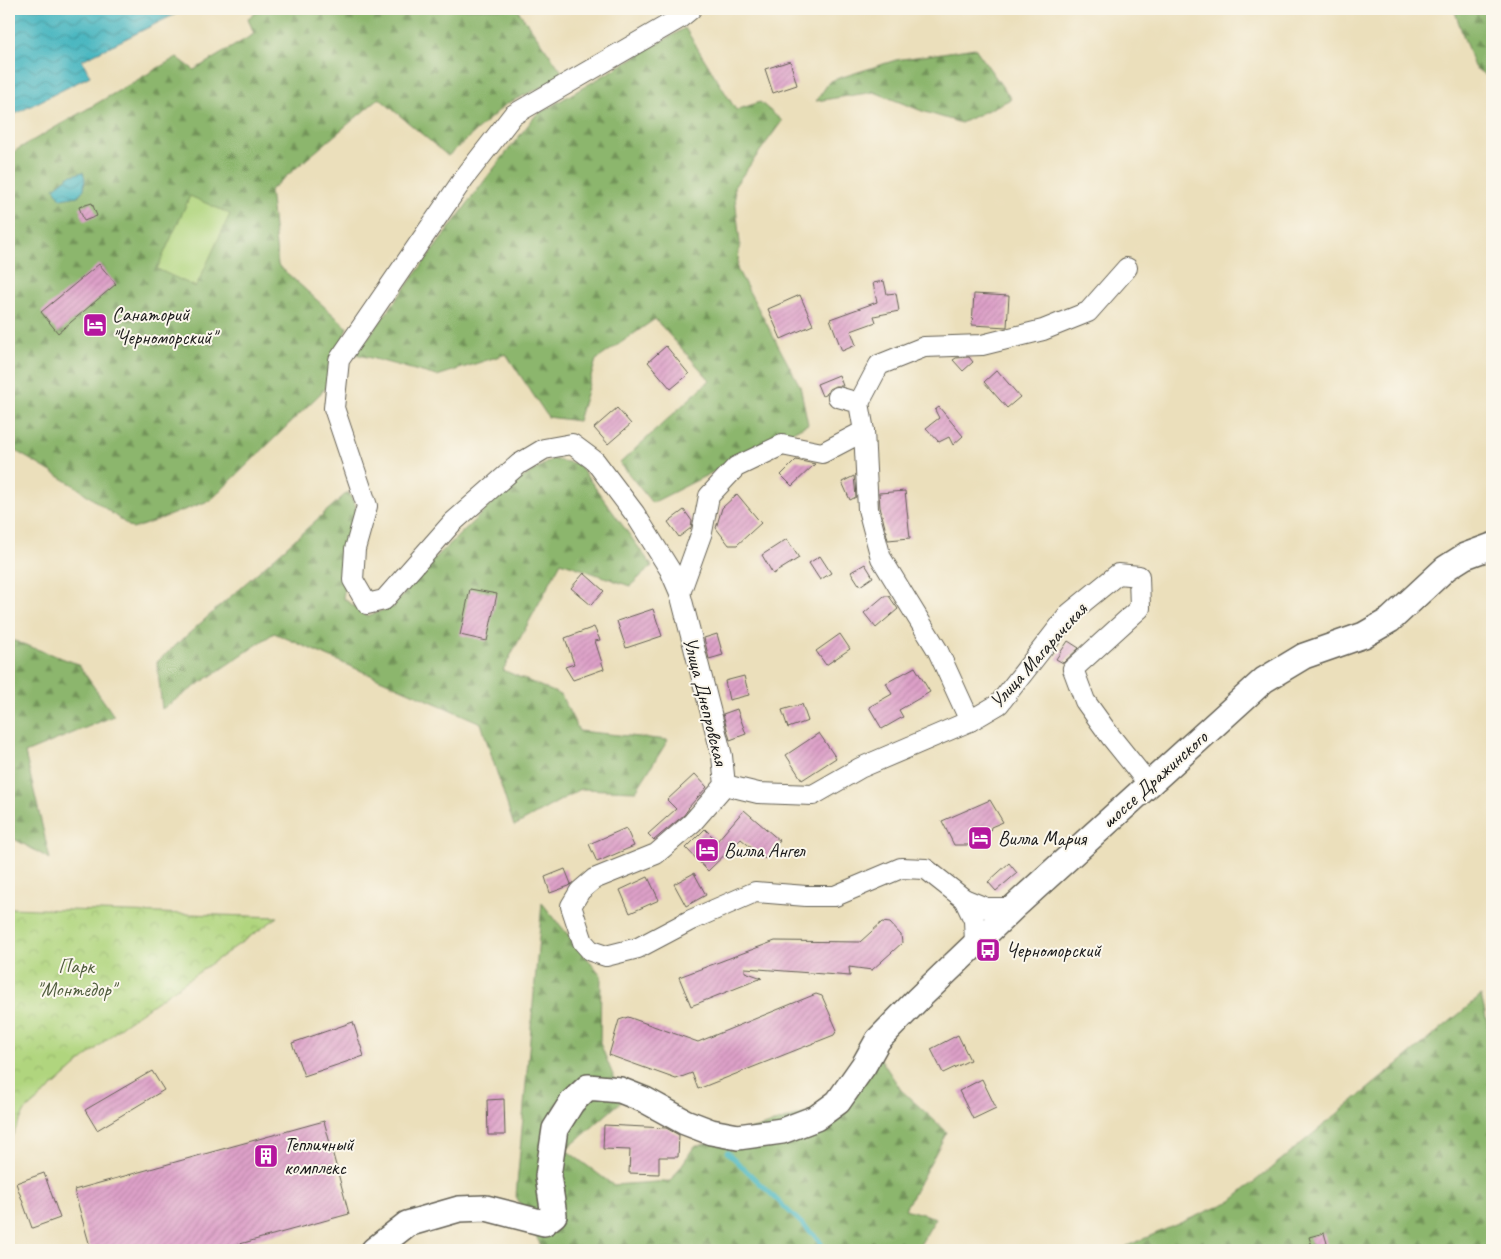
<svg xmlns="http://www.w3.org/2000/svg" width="1501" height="1259" font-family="Caveat,sans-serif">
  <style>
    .forest { fill: url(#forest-firs); stroke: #546944 }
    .park { fill: url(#park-crowns); stroke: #66784d }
    .garden { fill: #b0d57e; stroke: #66784d }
    .water { fill: url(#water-waves); stroke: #32696e }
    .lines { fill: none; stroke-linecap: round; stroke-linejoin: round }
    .stream { stroke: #47b6c0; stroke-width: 4.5 }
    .building { fill: url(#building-hatch) }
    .minor-casing { stroke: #646054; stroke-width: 22 }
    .major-casing { stroke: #646054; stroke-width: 28 }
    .minor { stroke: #fff; stroke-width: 20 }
    .major { stroke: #fff; stroke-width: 25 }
    .labels { text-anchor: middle; stroke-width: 4; stroke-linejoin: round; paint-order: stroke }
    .poi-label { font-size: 20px; fill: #1c1c1c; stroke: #fbf7ec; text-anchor: start }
    .street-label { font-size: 20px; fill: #1c1c1c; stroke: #fbf7ec }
    .park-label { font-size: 20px; fill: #505d3e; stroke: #fbf7ec }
  </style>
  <defs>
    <pattern id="forest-firs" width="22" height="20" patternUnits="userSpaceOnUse" patternTransform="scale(1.25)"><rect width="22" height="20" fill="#8cb66d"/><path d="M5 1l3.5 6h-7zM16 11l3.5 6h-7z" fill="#729359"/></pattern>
    <pattern id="park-crowns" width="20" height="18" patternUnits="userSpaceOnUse" patternTransform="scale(1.25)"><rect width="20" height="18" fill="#b0d57e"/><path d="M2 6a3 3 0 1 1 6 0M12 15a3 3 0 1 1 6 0" fill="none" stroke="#97b66c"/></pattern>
    <pattern id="water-waves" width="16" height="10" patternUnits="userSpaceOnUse" patternTransform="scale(1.25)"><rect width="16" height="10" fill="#47b6c0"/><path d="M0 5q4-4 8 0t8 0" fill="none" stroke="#3a939b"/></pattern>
    <pattern id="building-hatch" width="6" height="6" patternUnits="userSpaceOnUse" patternTransform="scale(1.25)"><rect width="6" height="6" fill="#dda0c8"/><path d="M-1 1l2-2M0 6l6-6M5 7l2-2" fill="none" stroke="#bd89ab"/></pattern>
  </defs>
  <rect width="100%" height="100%" fill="#fbf7ec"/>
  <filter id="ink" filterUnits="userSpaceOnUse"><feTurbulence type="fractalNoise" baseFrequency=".02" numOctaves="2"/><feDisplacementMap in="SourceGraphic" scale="10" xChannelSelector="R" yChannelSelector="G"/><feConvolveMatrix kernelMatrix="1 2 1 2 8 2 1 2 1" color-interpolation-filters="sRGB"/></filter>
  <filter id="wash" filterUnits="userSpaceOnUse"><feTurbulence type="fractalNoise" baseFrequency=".0096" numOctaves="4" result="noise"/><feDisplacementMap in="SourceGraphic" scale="20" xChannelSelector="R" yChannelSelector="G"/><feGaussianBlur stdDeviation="1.12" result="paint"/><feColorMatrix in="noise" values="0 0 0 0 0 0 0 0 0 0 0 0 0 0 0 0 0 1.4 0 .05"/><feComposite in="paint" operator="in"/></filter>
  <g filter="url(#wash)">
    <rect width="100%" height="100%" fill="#ebdfbb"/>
    <!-- forest -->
    <g class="forest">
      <path d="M 262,9 L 517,9 L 565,76 L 506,104 L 448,156 L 379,98 L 270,190 L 278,265 L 347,327 L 326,388 L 211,500 L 133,529 L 75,486 L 9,447 L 9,156 L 18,149 L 177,57 L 194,70 L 254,34 L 248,18 Z"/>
      <path d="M 1454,9 L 1492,9 L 1492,80 L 1474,67 Z"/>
      <path d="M 685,28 L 736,110 L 760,102 L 782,121 L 734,187 L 740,243 L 737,269 L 800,386 L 808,424 L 652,503 L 620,463 L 710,380 L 655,319 L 596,360 L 578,421 L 548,417 L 506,354 L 437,376 L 356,354 L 488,176 L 536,115 Z"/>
      <path d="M 975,48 L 1011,99 L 961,123 L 922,111 L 874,92 L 816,101 L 830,81 L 896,60 Z"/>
      <path d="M 552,459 L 578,464 L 652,566 L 630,586 L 561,562 L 503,670 L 561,695 L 579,731 L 668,740 L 636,791 L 581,789 L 514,826 L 481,723 L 274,633 L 162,709 L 157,662 L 348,492 L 356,506 L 343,598 L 367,616 L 393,607 L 428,565 L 510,486 Z"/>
      <path d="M 9,639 L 78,664 L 114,716 L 25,753 L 50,859 L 9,836 Z"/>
      <path d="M 542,903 L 601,975 L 600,1043 L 623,1100 L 566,1150 L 613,1185 L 671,1181 L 694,1147 L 810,1112 L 880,1058 L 901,1090 L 947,1132 L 905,1209 L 936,1218 L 917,1250 L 543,1250 L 516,1196 Z"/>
      <path d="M 1481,996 L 1492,1042 L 1492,1250 L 1123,1250 L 1127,1246 L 1231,1201 Z"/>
    </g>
    <!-- park -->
    <path class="park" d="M 9,908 L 278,917 L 123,1025 L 25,1111 L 9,1142 Z"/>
    <!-- garden -->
    <path class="garden" d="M 190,196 L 230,214 L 196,287 L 157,269 Z"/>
    <!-- water -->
    <g class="water">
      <path d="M 9,9 L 186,9 L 82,60 L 90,76 L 9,117 Z"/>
      <path d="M 83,172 L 85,178 L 84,189 L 78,196 L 61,199 L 54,188 L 69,176 Z"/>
    </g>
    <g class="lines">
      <!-- stream -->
      <path class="stream" d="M 727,1152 L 819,1240 L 825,1250"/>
    </g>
    <g id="blocks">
      <!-- building -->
      <g class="building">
        <path d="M 790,61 L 797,85 L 773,93 L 765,69 Z"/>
        <path d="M 92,203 L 97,216 L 84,221 L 79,207 Z"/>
        <path d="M 99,264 L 116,284 L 58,333 L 41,312 Z"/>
        <path d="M 884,281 L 887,294 L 896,293 L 899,311 L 874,316 L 876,322 L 851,331 L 856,345 L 842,351 L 830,319 L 877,302 L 873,283 Z"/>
        <path d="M 974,294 L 1009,296 L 1007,327 L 972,325 Z"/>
        <path d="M 800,295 L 813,325 L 781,339 L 768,309 Z"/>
        <path d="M 666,346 L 689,374 L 671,389 L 648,362 Z"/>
        <path d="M 969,357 L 973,362 L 963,371 L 953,360 L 956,358 Z"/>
        <path d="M 997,370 L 1020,397 L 1007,408 L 984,382 Z"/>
        <path d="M 839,375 L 843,386 L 835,386 L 829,389 L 826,395 L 822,396 L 817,384 Z"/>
        <path d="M 939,407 L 963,436 L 953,445 L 949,437 L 939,442 L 926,428 L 939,418 L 935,410 Z"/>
        <path d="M 617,408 L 631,424 L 608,444 L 594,428 Z"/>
        <path d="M 796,460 L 815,464 L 792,486 L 781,475 Z"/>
        <path d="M 854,476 L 856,497 L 850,500 L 842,482 Z"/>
        <path d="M 905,491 L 910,538 L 888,540 L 880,507 L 879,493 Z"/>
        <path d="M 737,494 L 761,523 L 737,545 L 729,545 L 716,528 L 722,508 Z"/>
        <path d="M 684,510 L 692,521 L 691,528 L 679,537 L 668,522 Z"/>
        <path d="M 787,539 L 799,558 L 773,574 L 762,555 Z"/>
        <path d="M 820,556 L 831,573 L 820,580 L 809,563 Z"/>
        <path d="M 865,564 L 873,577 L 860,586 L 851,572 Z"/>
        <path d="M 584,573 L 604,591 L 591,605 L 571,588 Z"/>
        <path d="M 470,589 L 497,594 L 487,641 L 460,635 Z"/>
        <path d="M 884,596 L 889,596 L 898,609 L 876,628 L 864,613 Z"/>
        <path d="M 653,609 L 662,636 L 626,648 L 617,621 Z"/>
        <path d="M 594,627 L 600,640 L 595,641 L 604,669 L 573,680 L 565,667 L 574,664 L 565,638 Z"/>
        <path d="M 717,634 L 723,655 L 709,659 L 704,638 Z"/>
        <path d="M 840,634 L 850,649 L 826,665 L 816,651 Z"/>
        <path d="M 1068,641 L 1079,648 L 1063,663 L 1056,659 Z"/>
        <path d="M 915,667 L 930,692 L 899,710 L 903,717 L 882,729 L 869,707 L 892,694 L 886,683 Z"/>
        <path d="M 744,676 L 749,695 L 729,700 L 725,681 Z"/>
        <path d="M 802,704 L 808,721 L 788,728 L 782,710 Z"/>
        <path d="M 737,709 L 746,734 L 730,740 L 723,714 Z"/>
        <path d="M 819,733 L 836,758 L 802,780 L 786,755 Z"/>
        <path d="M 695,774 L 707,787 L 688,808 L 689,808 L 684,815 L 654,840 L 648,834 L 676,809 L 667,800 Z"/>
        <path d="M 990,800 L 1003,822 L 991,827 L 987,845 L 954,845 L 942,821 Z"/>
        <path d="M 744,810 L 780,841 L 765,859 L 741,839 L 708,871 L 686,848 L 705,829 L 717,841 Z"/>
        <path d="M 626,828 L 634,846 L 597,862 L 589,844 Z"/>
        <path d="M 1009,863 L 1017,873 L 996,891 L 988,882 Z"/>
        <path d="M 565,869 L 571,884 L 569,886 L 550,893 L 545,877 Z"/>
        <path d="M 694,873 L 706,895 L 686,906 L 674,884 Z"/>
        <path d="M 648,877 L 659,900 L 630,913 L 620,890 Z"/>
        <path d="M 882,922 L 890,923 L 901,935 L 902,943 L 872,970 L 849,967 L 850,976 L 745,968 L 745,972 L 762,978 L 691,1006 L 679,977 L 775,941 L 860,942 Z"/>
        <path d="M 816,994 L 822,996 L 837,1030 L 834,1035 L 698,1089 L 692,1073 L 676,1079 L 609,1055 L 619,1020 L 628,1017 L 698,1042 Z"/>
        <path d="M 353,1022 L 364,1056 L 304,1076 L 292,1043 Z"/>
        <path d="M 958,1035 L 970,1060 L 943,1073 L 931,1049 Z"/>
        <path d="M 152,1071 L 164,1090 L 97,1130 L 85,1110 Z"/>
        <path d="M 982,1079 L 996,1108 L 973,1119 L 959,1091 Z"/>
        <path d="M 504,1099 L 505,1135 L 488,1135 L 487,1100 Z"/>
        <path d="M 324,1121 L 349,1214 L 218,1250 L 91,1250 L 74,1190 Z"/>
        <path d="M 604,1125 L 666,1128 L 679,1135 L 678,1157 L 659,1157 L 659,1174 L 629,1173 L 630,1150 L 603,1149 Z"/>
        <path d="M 44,1173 L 60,1218 L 32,1228 L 16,1183 Z"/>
        <path d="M 1324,1233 L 1329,1250 L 1313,1250 L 1309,1237 Z"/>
      </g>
    </g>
  </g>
  <g filter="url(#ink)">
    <use href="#blocks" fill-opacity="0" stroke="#646054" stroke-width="1"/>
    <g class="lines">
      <defs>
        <g id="minor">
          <path d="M 691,9 L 680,18 L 513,115 L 464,178 L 339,360 L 334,408 L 367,506 L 355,549 L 353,580 L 367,604 L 384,600 L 452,523 L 519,464 L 544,449 L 572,444 L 595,461 L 635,514 L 670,570 L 680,593 L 722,756 L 725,785 L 692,823 L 656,854 L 594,879 L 580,891 L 571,906 L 583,942 L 591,951 L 606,956 L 638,948 L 691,920 L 755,892 L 806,896 L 835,896 L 901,868 L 926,869 L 964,899 L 986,908 L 1013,908"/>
          <path d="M 859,403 L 879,365 L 924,347 L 982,345 L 1043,330 L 1088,312 L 1127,268"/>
          <path d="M 864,431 L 868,509 L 881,558 L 938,651 L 970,721"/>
          <path d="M 680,593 L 702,532 L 709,496 L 736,467 L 782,445 L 822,453 L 864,431 L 859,403 L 838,397"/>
          <path d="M 725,785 L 758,793 L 813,795 L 860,768 L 970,721 L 999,704 L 1070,613 L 1118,574 L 1139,576 L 1140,608 L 1073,669 L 1085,701 L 1111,737 L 1148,783"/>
          <path d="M 964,899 L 974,920 L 975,943"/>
        </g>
        <path id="major" d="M 374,1250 L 407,1224 L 459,1209 L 486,1208 L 544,1223 L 554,1215 L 548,1176 L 555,1129 L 572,1102 L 588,1087 L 620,1090 L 645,1100 L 685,1122 L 711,1132 L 738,1137 L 782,1131 L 816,1118 L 838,1102 L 864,1065 L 878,1040 L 918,999 L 1013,908 L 1264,680 L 1304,656 L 1364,635 L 1390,620 L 1446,568 L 1465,556 L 1492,546"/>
      </defs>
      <!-- minor casing -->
      <use href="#minor" class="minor-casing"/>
      <!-- major casing -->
      <use href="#major" class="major-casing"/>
      <!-- minor -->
      <use href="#minor" class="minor"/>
      <!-- major -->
      <use href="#major" class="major"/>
    </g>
  </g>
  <!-- icons -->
  <defs>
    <symbol id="hotel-square" viewBox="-11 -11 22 22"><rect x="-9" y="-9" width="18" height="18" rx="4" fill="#b5179e" stroke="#fbf7ec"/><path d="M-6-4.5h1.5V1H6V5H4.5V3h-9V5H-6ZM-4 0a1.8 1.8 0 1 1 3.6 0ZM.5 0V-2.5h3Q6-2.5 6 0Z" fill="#fff"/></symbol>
    <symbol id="bus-square" viewBox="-11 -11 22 22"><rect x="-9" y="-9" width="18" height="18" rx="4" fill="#b5179e" stroke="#fbf7ec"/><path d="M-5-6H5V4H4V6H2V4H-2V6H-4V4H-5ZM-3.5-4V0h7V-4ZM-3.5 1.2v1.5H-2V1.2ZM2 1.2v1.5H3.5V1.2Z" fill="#fff"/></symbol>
    <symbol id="building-square" viewBox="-11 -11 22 22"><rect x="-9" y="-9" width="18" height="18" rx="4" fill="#b5179e" stroke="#fbf7ec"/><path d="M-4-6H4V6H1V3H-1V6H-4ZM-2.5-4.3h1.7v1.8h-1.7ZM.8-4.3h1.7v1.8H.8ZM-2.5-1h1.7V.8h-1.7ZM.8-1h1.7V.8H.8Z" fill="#fff"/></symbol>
  </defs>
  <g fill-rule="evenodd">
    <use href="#hotel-square" x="81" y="311" width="28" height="28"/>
    <use href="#hotel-square" x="966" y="824" width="28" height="28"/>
    <use href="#hotel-square" x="693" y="836" width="28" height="28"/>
    <use href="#bus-square" x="974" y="936" width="28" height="28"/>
    <use href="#building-square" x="252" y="1142" width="28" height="28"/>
  </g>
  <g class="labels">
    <!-- poi labels -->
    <g class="poi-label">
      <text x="112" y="321">Санаторий<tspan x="112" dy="23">"Черноморский"</tspan></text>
      <text x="998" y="845">Вилла Мария</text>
      <text x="724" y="857">Вилла Ангел</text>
      <text x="1006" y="957">Черноморский</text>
      <text x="284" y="1151">Тепличный<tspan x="284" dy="23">комплекс</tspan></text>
    </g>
    <!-- street labels -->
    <g class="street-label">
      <text transform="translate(1038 655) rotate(-48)" y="7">Улица Магарачская</text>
      <text transform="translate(706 701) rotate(76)" y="7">Улица Днепровская</text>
      <text transform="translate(1154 779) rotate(-42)" y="7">шоссе Дражинского</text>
    </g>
    <!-- park labels -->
    <g class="park-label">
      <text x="76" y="973">Парк<tspan x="76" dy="23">"Монтедор"</tspan></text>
    </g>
  </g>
  <!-- margin -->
  <rect width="1501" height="1259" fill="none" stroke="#fbf7ec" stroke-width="30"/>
</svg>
